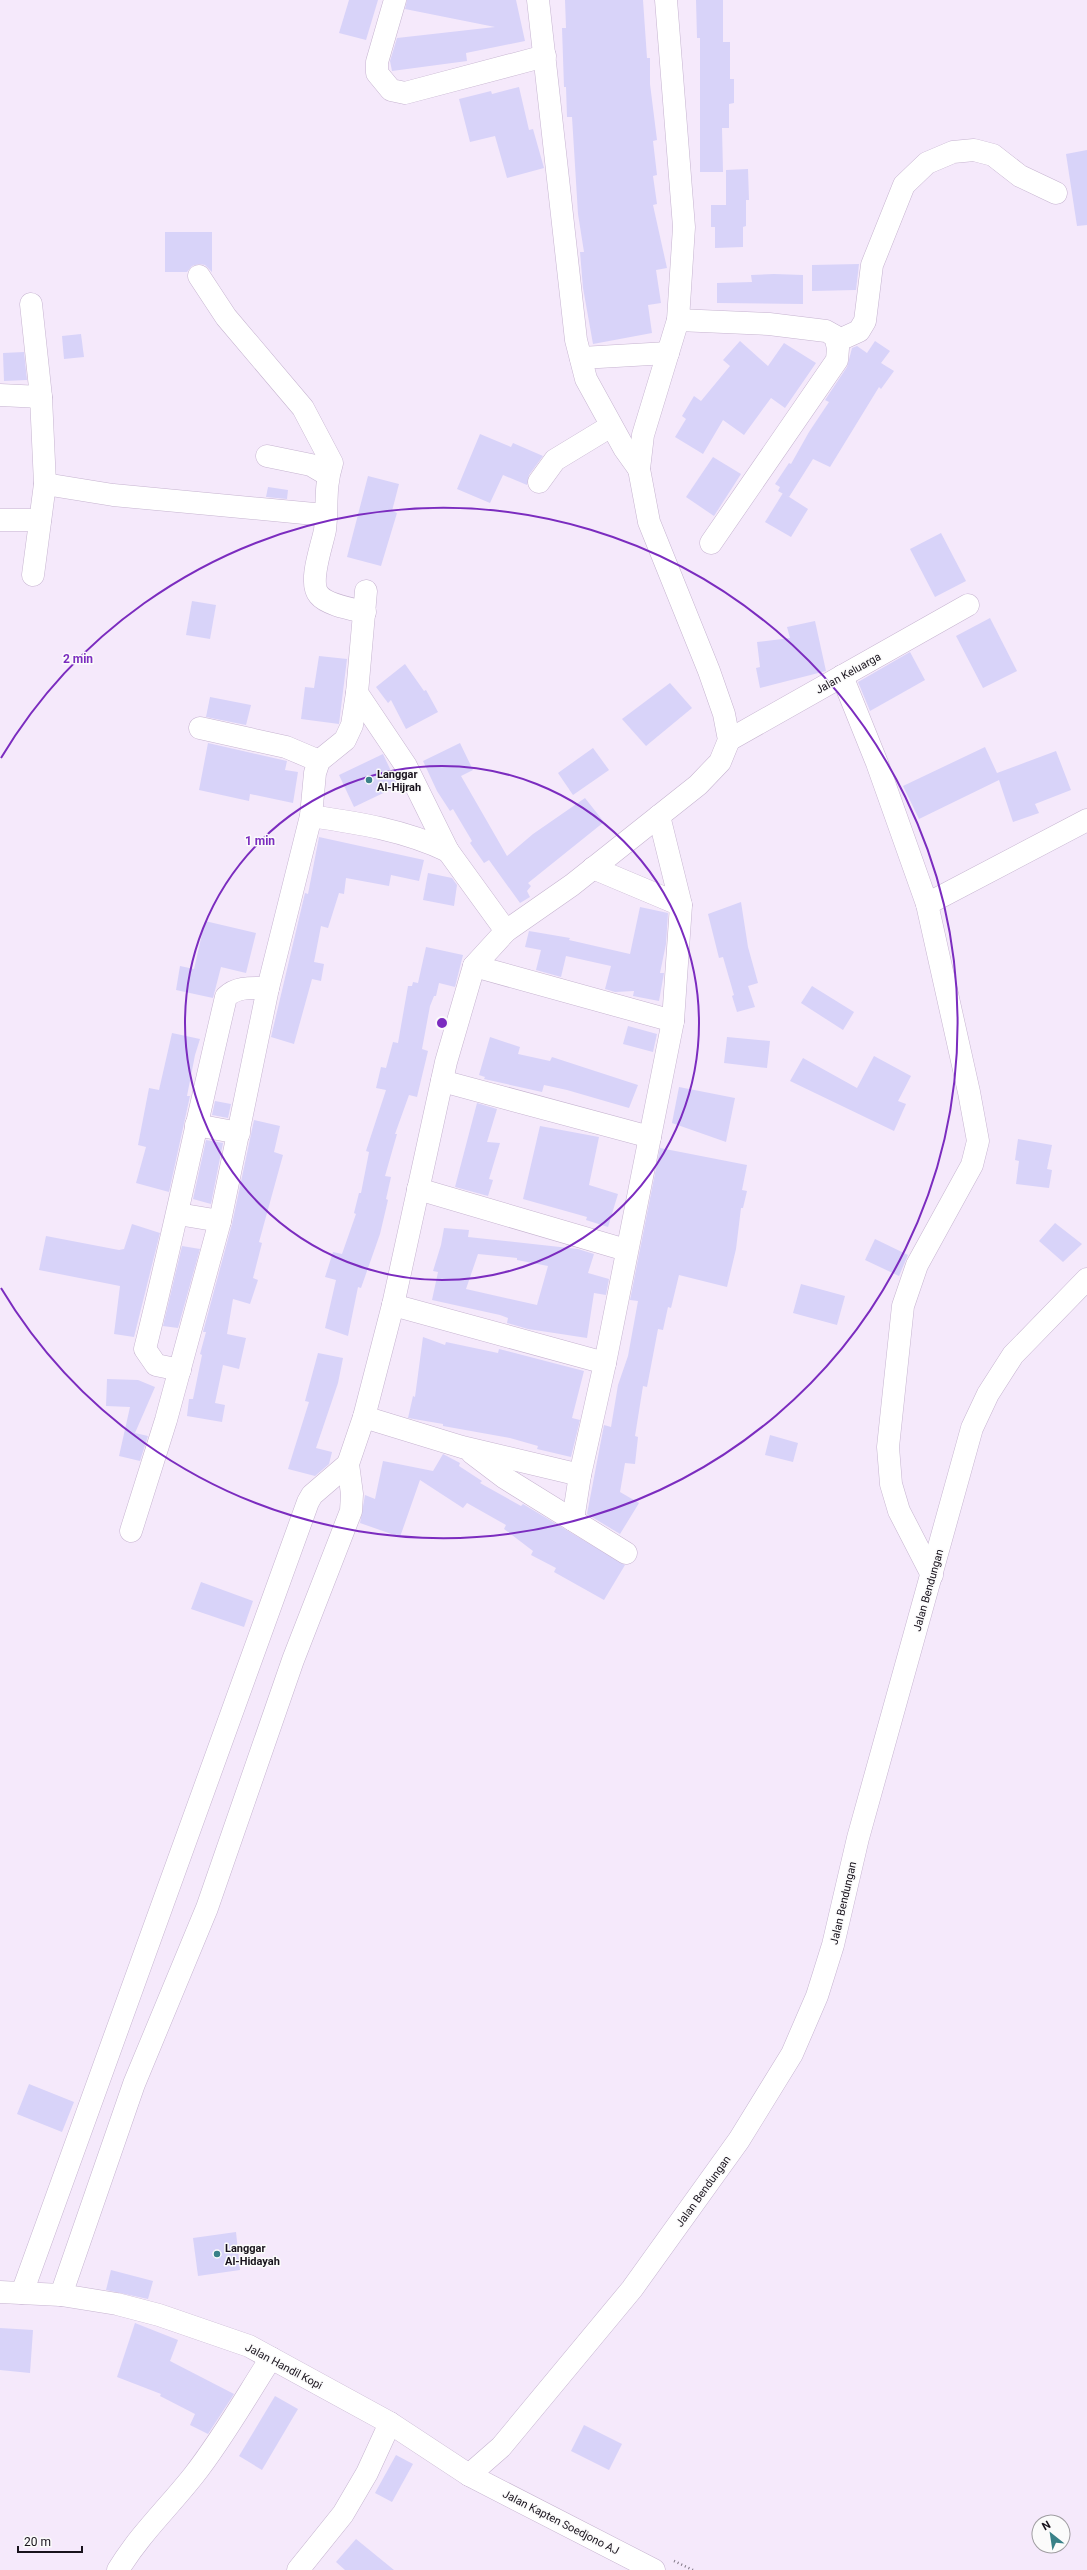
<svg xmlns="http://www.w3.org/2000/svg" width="1087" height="2570" font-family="Roboto,sans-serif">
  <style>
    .building { fill: #d8d3f9; fill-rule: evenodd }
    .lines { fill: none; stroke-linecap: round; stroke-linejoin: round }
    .minor-casing { stroke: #c6b4d0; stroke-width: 23 }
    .major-casing { stroke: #c6b4d0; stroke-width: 23 }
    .path { stroke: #807785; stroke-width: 2.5; stroke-dasharray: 1 3; stroke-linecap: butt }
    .minor { stroke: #fff; stroke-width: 22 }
    .major { stroke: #fff; stroke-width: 22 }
    .ring { fill: none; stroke: #7b2cbf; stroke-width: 2 }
    .poi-dot { fill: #398188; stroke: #fbfbfb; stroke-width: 1.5 }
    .labels { text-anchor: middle; stroke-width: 3; stroke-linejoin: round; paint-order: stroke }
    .street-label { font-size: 11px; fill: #18121c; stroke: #fbfbfb }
    .poi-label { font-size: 11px; font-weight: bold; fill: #18121c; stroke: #fbfbfb; text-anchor: start }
    .centre { fill: #7b2cbf; stroke: #fbfbfb; stroke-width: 2 }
    .ring-label { font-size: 12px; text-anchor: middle; font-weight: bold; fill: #7b2cbf; stroke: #fbfbfb; stroke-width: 3; stroke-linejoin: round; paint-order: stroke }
  </style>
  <rect width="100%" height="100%" fill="#f5e9fb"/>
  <!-- building -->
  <g class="building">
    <path d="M 349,0 L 378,0 L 366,40 L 339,33 Z"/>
    <path d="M 407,0 L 516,0 L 525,41 L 466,53 L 467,61 L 392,71 L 390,61 L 397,38 L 495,27 L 405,9 Z"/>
    <path d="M 565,0 L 643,0 L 647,58 L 650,58 L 650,84 L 657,140 L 653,141 L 657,175 L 653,176 L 657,204 L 653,205 L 667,268 L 656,270 L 661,303 L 648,305 L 652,333 L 593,344 L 583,288 L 580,252 L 584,252 L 578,214 L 572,117 L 567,117 L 566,87 L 564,87 L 562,28 L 566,28 Z"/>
    <path d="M 696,0 L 723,0 L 723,42 L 730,42 L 730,79 L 734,79 L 734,103 L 729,104 L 729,128 L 722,128 L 723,172 L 700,172 L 700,38 L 697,38 Z"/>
    <path d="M 519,87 L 529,130 L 533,129 L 544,168 L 507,178 L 495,136 L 470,142 L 459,99 L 491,91 L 492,94 Z"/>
    <path d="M 1087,150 L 1087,225 L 1077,226 L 1066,154 Z"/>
    <path d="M 748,169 L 749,200 L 746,200 L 746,226 L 743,227 L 743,247 L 715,248 L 715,227 L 711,227 L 711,205 L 726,205 L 726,170 Z"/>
    <path d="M 165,232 L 212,232 L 212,272 L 205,265 L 199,264 L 192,266 L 187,272 L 165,272 Z"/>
    <path d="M 859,264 L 856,290 L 812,291 L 812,265 Z"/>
    <path d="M 774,274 L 803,275 L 803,304 L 717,303 L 717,283 L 752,282 L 751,275 Z"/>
    <path d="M 81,334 L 84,357 L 64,359 L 62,336 Z"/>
    <path d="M 740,341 L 768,366 L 784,343 L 816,363 L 785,408 L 771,398 L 744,435 L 723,420 L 703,454 L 675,437 L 686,419 L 682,416 L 694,396 L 701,401 L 730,366 L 723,360 Z"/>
    <path d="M 875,341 L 890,351 L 881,363 L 894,371 L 881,389 L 879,387 L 830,467 L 813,459 L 789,497 L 778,491 L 780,487 L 775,484 L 789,463 L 791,464 L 809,432 L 829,402 L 825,400 L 847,367 L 852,348 L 857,346 L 867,353 Z"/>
    <path d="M 24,352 L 27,380 L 4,381 L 3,353 Z"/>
    <path d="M 480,434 L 511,447 L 513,443 L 543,456 L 529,475 L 527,485 L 503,475 L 490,503 L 457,489 Z"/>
    <path d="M 713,457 L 741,474 L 714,516 L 686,497 Z"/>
    <path d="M 368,476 L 399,484 L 392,511 L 397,513 L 381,566 L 347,557 Z"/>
    <path d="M 268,487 L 288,490 L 287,499 L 266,497 Z"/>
    <path d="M 783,493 L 808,509 L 791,537 L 765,522 Z"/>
    <path d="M 941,533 L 966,581 L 935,597 L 910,549 Z"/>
    <path d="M 192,601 L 216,605 L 210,639 L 186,635 Z"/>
    <path d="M 990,618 L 1017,671 L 983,688 L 956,636 Z"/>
    <path d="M 815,621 L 826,671 L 760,688 L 756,668 L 760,667 L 757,642 L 790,638 L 787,627 Z"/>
    <path d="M 910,652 L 925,680 L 870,711 L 858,682 Z"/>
    <path d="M 319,656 L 347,659 L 339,724 L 301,719 L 305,687 L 314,688 Z"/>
    <path d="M 405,664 L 424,691 L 426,690 L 438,712 L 406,729 L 391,700 L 388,703 L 376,687 Z"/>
    <path d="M 670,683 L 692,708 L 646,746 L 622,719 Z"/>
    <path d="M 210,697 L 251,705 L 246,725 L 206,717 Z"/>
    <path d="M 208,743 L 287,761 L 285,770 L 298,772 L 293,803 L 250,794 L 249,801 L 199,790 Z"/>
    <path d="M 460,743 L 473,770 L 461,776 L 507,856 L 533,834 L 585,798 L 604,822 L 528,883 L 531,886 L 527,891 L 530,897 L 520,903 L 489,860 L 484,863 L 470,843 L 472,841 L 453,809 L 450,811 L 437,791 L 423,761 Z"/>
    <path d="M 985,747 L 997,773 L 1056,751 L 1071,790 L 1035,804 L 1039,813 L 1013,822 L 999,780 L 919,819 L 903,786 Z"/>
    <path d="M 593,748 L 609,770 L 573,795 L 558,773 Z"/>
    <path d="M 383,754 L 398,786 L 354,807 L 339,775 Z"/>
    <path d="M 319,837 L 424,860 L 419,881 L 391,875 L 389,886 L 346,878 L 344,894 L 339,893 L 328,928 L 321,926 L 314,962 L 324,964 L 321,981 L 312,979 L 294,1044 L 271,1037 L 305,893 L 308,894 Z"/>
    <path d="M 428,873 L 452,878 L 457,885 L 454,906 L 423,900 Z"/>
    <path d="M 741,902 L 748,947 L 758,983 L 748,986 L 755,1007 L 737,1012 L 732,996 L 734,995 L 723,957 L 719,958 L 708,914 Z"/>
    <path d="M 640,907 L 668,913 L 666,944 L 660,973 L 664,973 L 659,1001 L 633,996 L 634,991 L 615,992 L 605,989 L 611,966 L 566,956 L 561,977 L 536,970 L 541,950 L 525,947 L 529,931 L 570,938 L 569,940 L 630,954 Z"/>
    <path d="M 205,921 L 256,933 L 246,973 L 221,967 L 213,998 L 176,990 L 180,966 L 194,969 Z"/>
    <path d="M 426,947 L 463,955 L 455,987 L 439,983 L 436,996 L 434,996 L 430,1006 L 422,1049 L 428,1051 L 417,1097 L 409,1095 L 395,1134 L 397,1134 L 385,1176 L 391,1177 L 386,1199 L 388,1200 L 380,1234 L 361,1288 L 358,1287 L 348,1336 L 325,1328 L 336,1280 L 325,1277 L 333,1252 L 342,1254 L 356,1214 L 354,1213 L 359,1193 L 361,1193 L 369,1152 L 366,1151 L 386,1090 L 376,1088 L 381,1067 L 386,1068 L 393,1042 L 398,1043 L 408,986 L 412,986 L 413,982 L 418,983 Z"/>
    <path d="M 812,986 L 854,1012 L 843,1030 L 801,1003 Z"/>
    <path d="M 628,1026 L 657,1034 L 653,1052 L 623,1044 Z"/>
    <path d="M 172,1033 L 200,1039 L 195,1055 L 187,1096 L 190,1096 L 169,1192 L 136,1183 L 146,1147 L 138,1145 L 149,1088 L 159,1090 Z"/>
    <path d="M 490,1037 L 520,1047 L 518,1054 L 550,1061 L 552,1057 L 638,1085 L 629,1108 L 567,1090 L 544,1085 L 542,1092 L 484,1079 L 485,1077 L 479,1075 Z"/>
    <path d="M 727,1037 L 770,1041 L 767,1068 L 724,1063 Z"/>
    <path d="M 874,1056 L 911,1076 L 898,1101 L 906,1104 L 894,1131 L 790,1081 L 803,1058 L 857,1088 Z"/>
    <path d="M 679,1087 L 735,1098 L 726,1142 L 672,1123 Z"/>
    <path d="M 215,1101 L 231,1104 L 228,1118 L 212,1115 Z"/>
    <path d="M 477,1103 L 497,1109 L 487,1142 L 500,1143 L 489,1179 L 493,1180 L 488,1196 L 455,1187 Z"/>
    <path d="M 254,1120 L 280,1126 L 274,1152 L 283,1155 L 259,1242 L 262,1243 L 253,1278 L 258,1280 L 250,1304 L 233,1299 L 227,1334 L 246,1338 L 239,1369 L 223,1365 L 215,1403 L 225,1405 L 222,1422 L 187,1416 L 189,1399 L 193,1399 L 202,1355 L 200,1354 L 206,1332 L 203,1332 L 232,1224 Z"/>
    <path d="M 540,1126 L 599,1137 L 589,1185 L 618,1194 L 608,1227 L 586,1220 L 587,1217 L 523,1199 Z"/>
    <path d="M 1018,1139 L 1052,1145 L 1047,1169 L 1052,1170 L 1049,1188 L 1016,1184 L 1019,1161 L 1015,1160 Z"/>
    <path d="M 206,1140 L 223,1143 L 211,1204 L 193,1199 Z"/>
    <path d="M 660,1148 L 747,1165 L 742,1190 L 747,1191 L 743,1208 L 741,1208 L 736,1249 L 727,1287 L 679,1275 L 671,1308 L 668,1307 L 663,1330 L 658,1329 L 647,1387 L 643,1386 L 635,1436 L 638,1437 L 635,1464 L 625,1463 L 620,1492 L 639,1503 L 620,1534 L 587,1514 L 604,1425 L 611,1427 L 618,1385 L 628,1356 L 638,1301 L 630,1300 Z"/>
    <path d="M 1055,1223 L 1082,1244 L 1063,1262 L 1039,1241 Z"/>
    <path d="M 132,1224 L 160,1233 L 134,1337 L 114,1334 L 120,1286 L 39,1270 L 46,1236 L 119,1250 L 124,1249 Z"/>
    <path d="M 444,1228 L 469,1230 L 468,1237 L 578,1249 L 594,1254 L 588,1273 L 609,1279 L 606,1295 L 594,1293 L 587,1338 L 528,1329 L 507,1323 L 508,1318 L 500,1315 L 432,1300 L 438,1272 L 433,1271 L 441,1245 ZM 478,1254 L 517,1258 L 517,1260 L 548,1266 L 537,1305 L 466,1289 Z"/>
    <path d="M 875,1239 L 908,1255 L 899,1276 L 865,1260 Z"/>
    <path d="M 182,1246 L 200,1249 L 178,1328 L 163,1326 Z"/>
    <path d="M 801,1284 L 845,1296 L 837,1325 L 793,1313 Z"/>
    <path d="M 423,1337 L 445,1345 L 446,1342 L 498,1353 L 499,1349 L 584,1371 L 572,1418 L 580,1420 L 571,1457 L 537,1449 L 538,1446 L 510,1438 L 443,1426 L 443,1424 L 408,1418 L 413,1396 L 415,1397 Z"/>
    <path d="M 318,1353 L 343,1358 L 338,1383 L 316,1448 L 332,1452 L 329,1464 L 315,1476 L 288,1469 L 309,1402 L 305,1401 Z"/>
    <path d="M 107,1379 L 138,1380 L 155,1387 L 135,1433 L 148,1436 L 140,1461 L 119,1456 L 130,1407 L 106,1406 Z"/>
    <path d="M 770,1435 L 798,1443 L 793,1462 L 765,1455 Z"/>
    <path d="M 443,1454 L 460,1463 L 459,1466 L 482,1481 L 480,1483 L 521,1506 L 523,1504 L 625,1565 L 604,1600 L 554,1572 L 556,1568 L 531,1555 L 533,1551 L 504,1529 L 506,1525 L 467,1503 L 463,1508 L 420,1480 L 400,1537 L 360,1523 L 365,1495 L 375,1499 L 383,1461 L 433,1471 Z"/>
    <path d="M 201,1582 L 253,1601 L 244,1627 L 191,1609 Z"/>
    <path d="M 29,2084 L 74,2102 L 62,2132 L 17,2114 Z"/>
    <path d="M 236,2232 L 240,2270 L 198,2276 L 193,2238 Z"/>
    <path d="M 111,2270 L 153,2281 L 148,2299 L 106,2290 Z"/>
    <path d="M 135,2323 L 178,2340 L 170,2361 L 234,2394 L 208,2434 L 190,2425 L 195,2414 L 160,2396 L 161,2394 L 117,2377 Z"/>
    <path d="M 0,2328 L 33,2330 L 30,2373 L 0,2370 Z"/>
    <path d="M 275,2396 L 298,2409 L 262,2470 L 239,2456 Z"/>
    <path d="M 584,2425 L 622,2444 L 609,2470 L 571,2451 Z"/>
    <path d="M 396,2455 L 413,2464 L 392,2502 L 375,2493 Z"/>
    <path d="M 356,2539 L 394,2570 L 345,2570 L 336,2562 Z"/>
  </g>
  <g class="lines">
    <defs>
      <g id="minor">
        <path d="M 395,0 L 377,62 L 377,73 L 391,90 L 405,93 L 545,56"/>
        <path d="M 538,0 L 576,340 L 586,379 L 624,448 L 639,469"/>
        <path d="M 199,276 L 226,317 L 303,408 L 332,463 C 324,489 328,505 325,530 C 322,546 308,582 319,595 C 327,605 352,609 365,612"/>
        <path d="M 31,304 L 41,397 L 45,484 L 33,575"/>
        <path d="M 678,320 L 769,324 L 826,331 L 835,336 L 838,348 L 837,360 L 711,543"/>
        <path d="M 837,341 L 859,331 L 865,321 L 872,265 L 904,185 L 927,163 L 953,152 L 974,150 L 993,155 L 1020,176 L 1056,193"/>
        <path d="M 581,358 L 668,353"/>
        <path d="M 0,395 L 41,397"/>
        <path d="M 267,456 L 311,465 L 328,475"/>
        <path d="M 539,482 L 555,460 L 611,426"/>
        <path d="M 45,484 L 113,495 L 325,515"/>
        <path d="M 0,520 L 40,520"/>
        <path d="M 366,591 L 357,693 L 406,766 L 448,851 L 506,931"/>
        <path d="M 842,676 L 877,763 L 927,904 L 969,1092 L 978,1141 L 972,1165 L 917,1265 L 903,1306 L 888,1447 L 891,1484 L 899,1511 L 932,1575"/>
        <path d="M 200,728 L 286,747 L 319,761"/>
        <path d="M 729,740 L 968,605"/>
        <path d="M 311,816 C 358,823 404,830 448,851"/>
        <path d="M 593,868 L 681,905"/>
        <path d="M 927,904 L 1087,820"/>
        <path d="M 474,966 L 673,1021"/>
        <path d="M 442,1081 L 650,1137"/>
        <path d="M 196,1125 L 239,1133"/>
        <path d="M 418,1189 L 626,1250"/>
        <path d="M 178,1214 L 220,1221"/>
        <path d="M 393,1305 L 605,1363"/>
        <path d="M 180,1370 L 156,1365 L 145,1349 C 174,1232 198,1115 226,997 C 237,986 253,988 268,988"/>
        <path d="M 364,1417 L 462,1447 L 580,1475"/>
        <path d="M 472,1453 L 505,1478 L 626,1553"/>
        <path d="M 573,1520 L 580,1475 L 605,1363 L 673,1021 L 681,905 L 659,816"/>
        <path d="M 131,1531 L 166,1420 L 220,1221 L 268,988 L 311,816 L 315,773 L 319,761 L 345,740 L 352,725 L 357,693"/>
        <path d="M 0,2292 L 61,2295 L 117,2304 L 159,2315 L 249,2346 L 390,2423 L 469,2475 L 501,2447 L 632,2289 L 739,2140 L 792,2054 L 817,1996 L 833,1945 L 858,1838 L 972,1428 L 988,1394 L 1013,1355 L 1087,1279"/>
        <path d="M 22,2293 L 308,1502 L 312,1495 L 348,1464"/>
        <path d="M 61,2295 L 134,2084 L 207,1908 L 293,1660 L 351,1511 L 352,1494 L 348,1464 L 364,1417 L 393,1305 L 446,1062 L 474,966 L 506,931 L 572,885 L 698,785 L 720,762 L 729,740 L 724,714 L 709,671 L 649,522 L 639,469 L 643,435 L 678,320 L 684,227 L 666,0"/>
        <path d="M 118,2570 C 140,2534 168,2508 194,2475 C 223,2438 246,2397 271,2358"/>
        <path d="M 298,2570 L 343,2514 L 367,2473 L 390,2423"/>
      </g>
      <path id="major" d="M 469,2475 L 654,2570"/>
    </defs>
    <!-- minor casing -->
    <use href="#minor" class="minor-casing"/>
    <!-- major casing -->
    <use href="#major" class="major-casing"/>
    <!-- path -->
    <path class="path" d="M 674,2561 L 693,2570"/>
    <!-- minor -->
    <use href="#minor" class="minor"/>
    <!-- major -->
    <use href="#major" class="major"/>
  </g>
  <!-- distance rings -->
  <g class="ring">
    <circle cx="442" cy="1023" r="257"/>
    <path d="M1 758A515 515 0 1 1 1 1288"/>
  </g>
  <!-- markers -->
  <g class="poi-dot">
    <circle cx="369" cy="780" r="4"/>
    <circle cx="217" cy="2254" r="4"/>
  </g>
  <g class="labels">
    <!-- street labels -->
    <g class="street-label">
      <text transform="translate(848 673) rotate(-29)" y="4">Jalan Keluarga</text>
      <text transform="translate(928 1590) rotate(-74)" y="4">Jalan Bendungan</text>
      <text transform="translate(843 1903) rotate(-77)" y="4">Jalan Bendungan</text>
      <text transform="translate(703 2191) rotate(-54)" y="4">Jalan Bendungan</text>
      <text transform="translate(284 2366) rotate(28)" y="4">Jalan Handil Kopi</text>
      <text transform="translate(561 2522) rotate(27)" y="4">Jalan Kapten Soedjono AJ</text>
    </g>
    <!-- poi labels -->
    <g class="poi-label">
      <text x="377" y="778">Langgar<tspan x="377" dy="13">Al-Hijrah</tspan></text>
      <text x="225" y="2252">Langgar<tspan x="225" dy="13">Al-Hidayah</tspan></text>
    </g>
  </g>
  <circle cx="442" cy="1023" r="6" class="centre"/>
  <g class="ring-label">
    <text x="78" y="663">2 min</text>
    <text x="260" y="845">1 min</text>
  </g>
  <!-- north arrow -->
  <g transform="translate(1051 2534) rotate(330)"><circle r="19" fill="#fbfbfb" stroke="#a09ea2"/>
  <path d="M0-3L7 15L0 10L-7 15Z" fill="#398188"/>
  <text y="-6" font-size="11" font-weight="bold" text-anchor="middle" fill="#18121c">N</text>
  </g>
  <!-- scale -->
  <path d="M18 2546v6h64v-6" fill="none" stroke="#18121c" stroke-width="2"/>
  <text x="24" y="2546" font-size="12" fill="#18121c" stroke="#fbfbfb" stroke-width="3" paint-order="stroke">20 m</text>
</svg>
